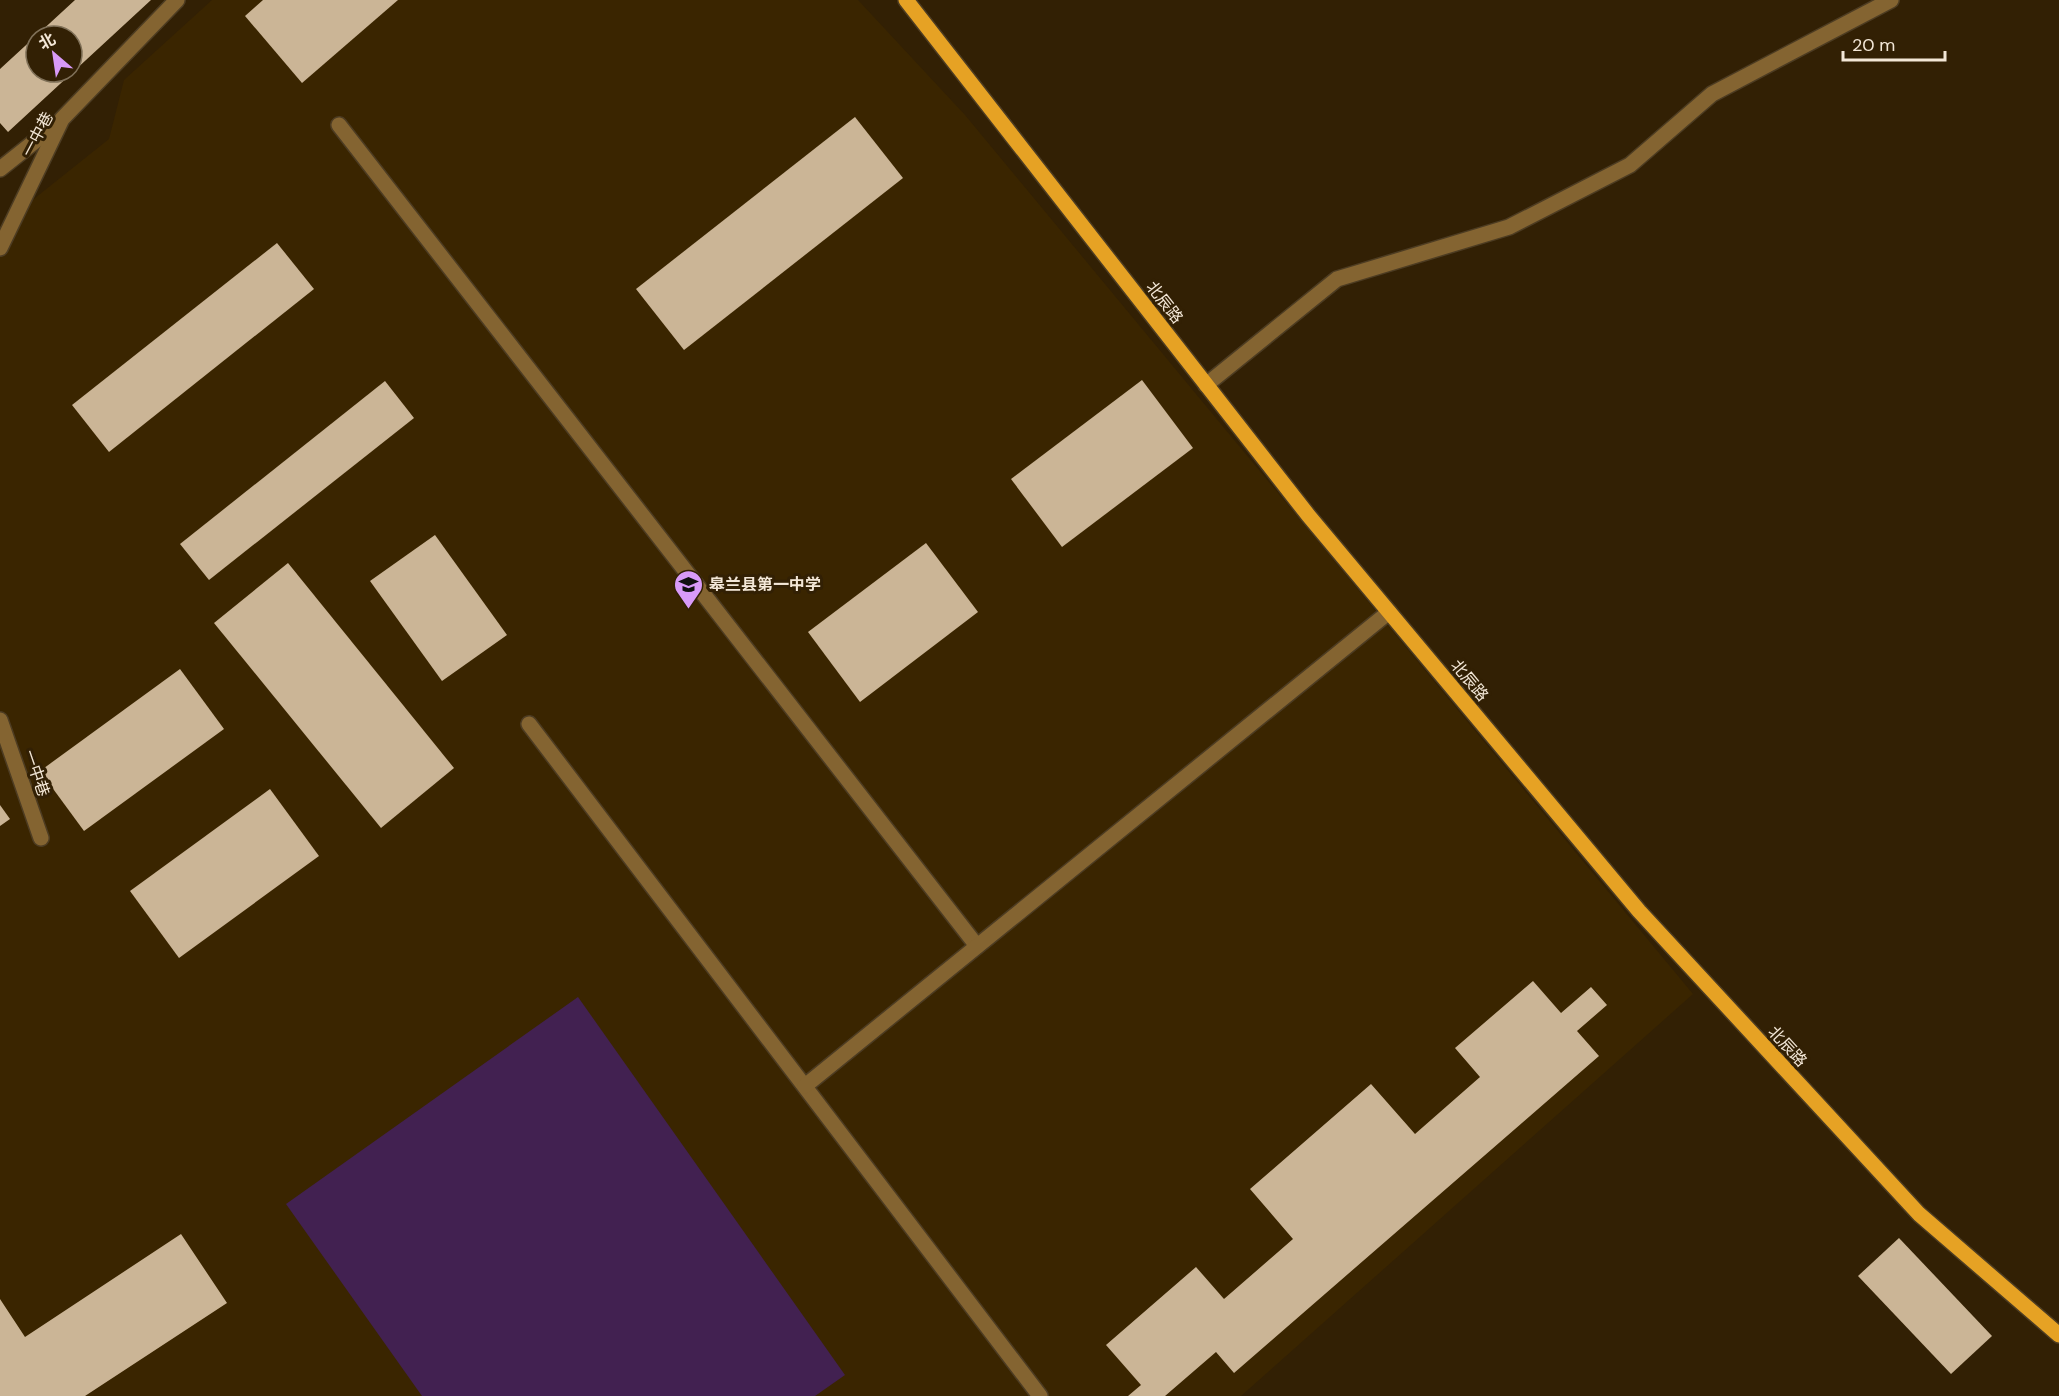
<svg xmlns="http://www.w3.org/2000/svg" width="2059" height="1396" font-family="'DM Sans','Noto Sans SC',sans-serif">
  <style>
    .built { fill: #3a2500 }
    .green { fill: #422151 }
    .building { fill: #cbb596; fill-rule: evenodd }
    .lines { fill: none; stroke-linecap: round; stroke-linejoin: round }
    .minor-casing { stroke: #4d3c22; stroke-width: 18 }
    .major-casing { stroke: #4d3c22; stroke-width: 18 }
    .minor { stroke: #846431; stroke-width: 15 }
    .major { stroke: #e6a224; stroke-width: 15 }
    .labels { text-anchor: middle; stroke-width: 6; stroke-linejoin: round; paint-order: stroke }
    .street-label { font-size: 16px; fill: #f3e7d7; stroke: #322004 }
    .poi-label { font-size: 16px; font-weight: bold; fill: #f3e7d7; stroke: #322004; text-anchor: start }
  </style>
  <rect width="100%" height="100%" fill="#322004"/>
  <!-- built -->
  <path class="built" d="M 212,0 L 858,0 L 965,115 L 1693,994 L 1241,1396 L 0,1396 L 0,226 L 109,139 L 124,80 Z"/>
  <!-- green -->
  <path class="green" d="M 578,997 L 845,1375 L 815,1396 L 422,1396 L 286,1204 Z"/>
  <!-- building -->
  <g class="building">
    <path d="M 75,0 L 151,0 L 8,132 L 0,123 L 0,69 ZM 36,36 L 72,36 L 72,72 L 36,72 Z"/>
    <path d="M 263,0 L 398,0 L 302,83 L 245,16 Z"/>
    <path d="M 855,117 L 903,178 L 684,350 L 636,289 Z"/>
    <path d="M 277,243 L 314,289 L 109,452 L 72,405 Z"/>
    <path d="M 1142,380 L 1193,448 L 1062,547 L 1011,479 Z"/>
    <path d="M 385,381 L 414,418 L 209,580 L 180,544 Z"/>
    <path d="M 435,535 L 507,635 L 442,681 L 370,581 Z"/>
    <path d="M 926,543 L 978,612 L 860,702 L 808,632 Z"/>
    <path d="M 288,563 L 454,768 L 381,828 L 214,623 Z"/>
    <path d="M 180,669 L 224,729 L 84,831 L 40,771 Z"/>
    <path d="M 270,789 L 319,856 L 179,958 L 130,891 Z"/>
    <path d="M 0,805 L 10,819 L 0,826 Z"/>
    <path d="M 1533,981 L 1561,1013 L 1591,987 L 1607,1005 L 1577,1031 L 1599,1056 L 1234,1373 L 1216,1352 L 1165,1396 L 1128,1396 L 1141,1385 L 1106,1345 L 1196,1267 L 1224,1299 L 1293,1239 L 1250,1189 L 1371,1084 L 1415,1134 L 1480,1077 L 1455,1048 Z"/>
    <path d="M 181,1234 L 227,1303 L 85,1396 L 0,1396 L 0,1299 L 25,1337 Z"/>
    <path d="M 1899,1238 L 1992,1336 L 1951,1374 L 1858,1276 Z"/>
  </g>
  <g class="lines">
    <defs>
      <g id="minor">
        <path d="M 339,125 L 977,946"/>
        <path d="M 0,169 L 58,123"/>
        <path d="M 0,248 L 62,119 L 177,0"/>
        <path d="M 1206,385 L 1337,279 L 1509,227 L 1630,165 L 1712,94 L 1891,0"/>
        <path d="M 0,720 L 41,838"/>
        <path d="M 529,724 L 1040,1396"/>
        <path d="M 805,1086 L 1389,612"/>
      </g>
      <path id="major" d="M 906,0 L 1308,515 L 1639,911 L 1919,1214 L 2059,1335"/>
    </defs>
    <!-- minor casing -->
    <use href="#minor" class="minor-casing"/>
    <!-- major casing -->
    <use href="#major" class="major-casing"/>
    <!-- minor -->
    <use href="#minor" class="minor"/>
    <!-- major -->
    <use href="#major" class="major"/>
  </g>
  <!-- icons -->
  <defs>
    <symbol id="school-pin" viewBox="-11 -11 22 30"><path d="M0 17L-7.5 6A9.5 9.5 0 1 1 7.5 6Z" fill="#d89af8" stroke="#322004"/><path d="M0-5L7-2L0 1L-7-2ZM-4 1L0 2.5L4 1V4Q0 6-4 4Z" fill="#111"/></symbol>
  </defs>
  <g fill-rule="evenodd">
    <use href="#school-pin" x="672" y="568" width="33" height="45"/>
  </g>
  <g class="labels">
    <!-- street labels -->
    <g class="street-label">
      <text transform="translate(37 134) rotate(-62)" y="6">一中巷</text>
      <text transform="translate(1165 302) rotate(52)" y="6">北辰路</text>
      <text transform="translate(1470 680) rotate(50)" y="6">北辰路</text>
      <text transform="translate(37 773) rotate(71)" y="6">一中巷</text>
      <text transform="translate(1788 1046) rotate(47)" y="6">北辰路</text>
    </g>
    <!-- poi labels -->
    <g class="poi-label">
      <text x="709" y="590">皋兰县第一中学</text>
    </g>
  </g>
  <!-- north arrow -->
  <g transform="translate(54 54) rotate(331)"><circle r="28" fill="#322004" stroke="#7f7058" stroke-width="1.5"/>
  <path d="M0-4.5L10 22L0 15L-10 22Z" fill="#d89af8"/>
  <text y="-9" font-size="16" font-weight="bold" text-anchor="middle" fill="#f3e7d7">北</text>
  </g>
  <!-- scale -->
  <path d="M1843 51v9h102v-9" fill="none" stroke="#f3e7d7" stroke-width="3"/>
  <text x="1852" y="51" font-size="18" fill="#f3e7d7" stroke="#322004" stroke-width="4.5" paint-order="stroke">20 m</text>
</svg>
